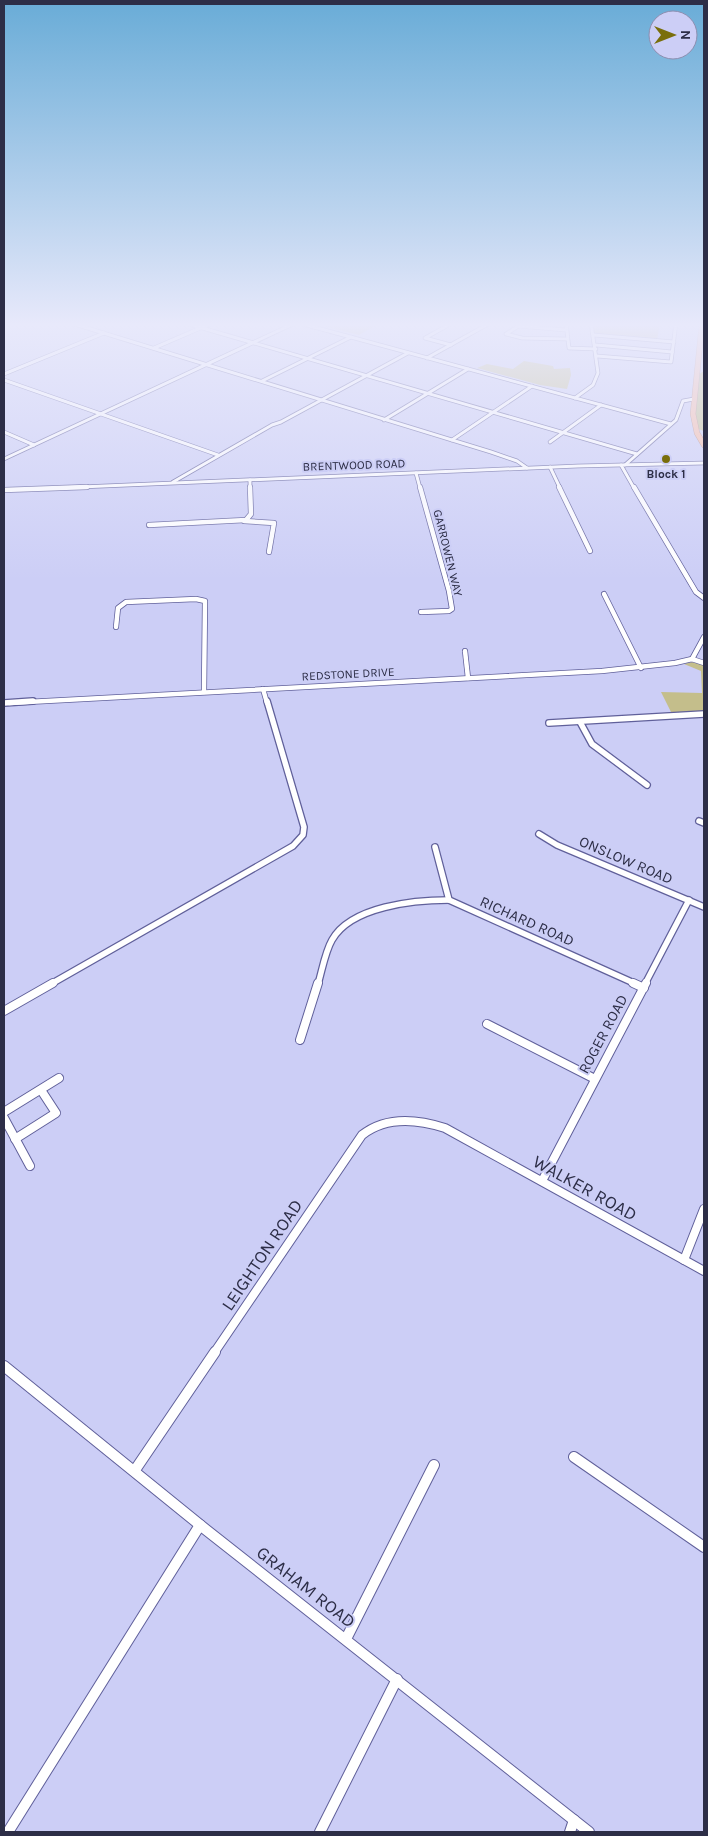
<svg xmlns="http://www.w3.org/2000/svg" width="708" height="1836" font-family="Karla,sans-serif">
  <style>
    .green { fill: #c4be8b }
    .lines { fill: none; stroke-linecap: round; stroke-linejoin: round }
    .minor-far4-casing { stroke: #60609a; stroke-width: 4.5 }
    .minor-far3-casing { stroke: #60609a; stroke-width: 6 }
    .minor-far2-casing { stroke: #60609a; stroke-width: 8 }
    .minor-far1-casing { stroke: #60609a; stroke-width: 10 }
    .minor-casing { stroke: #60609a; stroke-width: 12 }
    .highway-casing { stroke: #b28a82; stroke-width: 6 }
    .minor-far4 { stroke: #fff; stroke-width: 3 }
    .minor-far3 { stroke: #fff; stroke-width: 4.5 }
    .minor-far2 { stroke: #fff; stroke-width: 5.5 }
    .minor-far1 { stroke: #fff; stroke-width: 8 }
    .minor { stroke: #fff; stroke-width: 10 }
    .highway { stroke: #fabba2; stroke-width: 5 }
    .poi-dot { fill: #796e0b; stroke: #cccef6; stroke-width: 2 }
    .labels { text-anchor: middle; stroke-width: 4; stroke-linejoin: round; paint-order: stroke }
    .far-street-label { font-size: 12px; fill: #2d2e47; stroke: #cccef6 }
    .far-poi-label { font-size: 12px; font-weight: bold; fill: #2d2e47; stroke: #cccef6 }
    .street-label { font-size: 15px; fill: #2d2e47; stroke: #cccef6 }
    .near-street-label { font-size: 18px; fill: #2d2e47; stroke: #cccef6 }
  </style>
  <rect width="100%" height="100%" fill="#cccef6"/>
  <!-- green -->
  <g class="green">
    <path d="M 312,323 L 364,323 L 374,326 L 359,335 Z"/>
    <path d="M 592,323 L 660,323 L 657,340 L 594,334 Z"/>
    <path d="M 524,361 L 553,366 L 554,369 L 570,368 L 571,375 L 567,389 L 540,385 L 477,368 L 487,364 L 513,369 Z"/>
    <path d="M 704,371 L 704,431 L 698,429 L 695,416 L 699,374 Z"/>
    <path d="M 692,662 L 704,665 L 704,712 L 673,716 L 661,692 L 702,693 L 701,671 L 684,664 Z"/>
  </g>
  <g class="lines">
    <defs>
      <g id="minor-far4">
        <path d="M 71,323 L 491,452 L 517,461 L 527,468"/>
        <path d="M 185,323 L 637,454"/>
        <path d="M 299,323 L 671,424"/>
        <path d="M 523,323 L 506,334 L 522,338 L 567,339"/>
        <path d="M 566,323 L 569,348 L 596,349"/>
        <path d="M 518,326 L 566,330"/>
        <path d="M 594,335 L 674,342"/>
        <path d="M 451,345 L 425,338 L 452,323"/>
        <path d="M 596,345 L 672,352"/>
        <path d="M 154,348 L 212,323"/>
        <path d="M 597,356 L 671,362 L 676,323"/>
        <path d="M 427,358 L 490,323"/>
        <path d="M 4,374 L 104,333"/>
        <path d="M 4,380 L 218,455"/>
        <path d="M 262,381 L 351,337"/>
        <path d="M 575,398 L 593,385 L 598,373 L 591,323"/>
        <path d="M 384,420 L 468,369"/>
        <path d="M 4,432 L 34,445"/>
        <path d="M 452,440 L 532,386"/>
        <path d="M 550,442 L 601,405"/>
        <path d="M 4,459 L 295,323"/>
        <path d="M 621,465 L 634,488"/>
        <path d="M 625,465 L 676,420 L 683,401 L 694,399"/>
        <path d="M 550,467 L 560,488"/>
        <path d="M 416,473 L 420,488"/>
        <path d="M 250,480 L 250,488"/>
        <path d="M 173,482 L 272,425 L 281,422 L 408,353"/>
        <path d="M 57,488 L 578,466 L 704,463"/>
      </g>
      <g id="minor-far3">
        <path d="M 420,487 L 449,591 L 452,609 L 449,611 L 421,612"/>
        <path d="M 559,487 L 590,551"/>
        <path d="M 634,487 L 696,592 L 704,598"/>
        <path d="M 4,490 L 87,487"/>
        <path d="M 244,521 L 274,523 L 269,552"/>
        <path d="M 149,525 L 246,520 L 251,514 L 250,487"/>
        <path d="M 604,594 L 641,668"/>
        <path d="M 116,627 L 118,608 L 126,602 L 196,599 L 205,601 L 204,692"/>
        <path d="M 465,651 L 468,678"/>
        <path d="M 692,659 L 704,637"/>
        <path d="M 692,659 L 704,663"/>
        <path d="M 263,689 L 267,703"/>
        <path d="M 9,703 L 602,671 L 675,663 L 692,659"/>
      </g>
      <g id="minor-far2">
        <path d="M 4,703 L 33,701"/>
        <path d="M 580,722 L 592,744 L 647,785"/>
        <path d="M 549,723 L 704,714"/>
        <path d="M 699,821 L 704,823"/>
        <path d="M 539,834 L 557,845 L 704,907"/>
        <path d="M 435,847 L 449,900 L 636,984"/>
        <path d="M 51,984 L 293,846 L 303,835 L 304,827 L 267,701"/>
        <path d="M 318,984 C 322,971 325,952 332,940 C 351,906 415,900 449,900"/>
        <path d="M 645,984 L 689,900"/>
      </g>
      <g id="minor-far1">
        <path d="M 633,983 L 644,988"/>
        <path d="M 4,1011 L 53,983"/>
        <path d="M 487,1024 L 595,1079"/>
        <path d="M 300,1040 L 318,983"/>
        <path d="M 4,1112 L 59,1078"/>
        <path d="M 4,1118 L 30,1166"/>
        <path d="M 15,1139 L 56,1113 L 41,1090"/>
        <path d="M 542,1181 L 646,983"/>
        <path d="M 684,1260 L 704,1209"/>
        <path d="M 214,1353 L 362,1135 C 386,1116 417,1119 445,1128 L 704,1271"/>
      </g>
      <g id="minor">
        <path d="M 4,1366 L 200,1525 L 589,1832"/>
        <path d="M 574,1457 L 704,1547"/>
        <path d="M 135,1470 L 215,1352"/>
        <path d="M 346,1639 L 434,1465"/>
        <path d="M 8,1832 L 200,1525"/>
        <path d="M 320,1832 L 397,1679"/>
        <path d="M 570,1832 L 574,1820"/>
      </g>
      <path id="highway" d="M 702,323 L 693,414 L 697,433 L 704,445"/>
    </defs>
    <!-- minor-far4 casing -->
    <use href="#minor-far4" class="minor-far4-casing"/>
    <!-- minor-far3 casing -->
    <use href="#minor-far3" class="minor-far3-casing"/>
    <!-- minor-far2 casing -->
    <use href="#minor-far2" class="minor-far2-casing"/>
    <!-- minor-far1 casing -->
    <use href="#minor-far1" class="minor-far1-casing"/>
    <!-- minor casing -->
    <use href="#minor" class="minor-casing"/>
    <!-- highway casing -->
    <use href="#highway" class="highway-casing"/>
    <!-- minor-far4 -->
    <use href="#minor-far4" class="minor-far4"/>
    <!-- minor-far3 -->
    <use href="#minor-far3" class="minor-far3"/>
    <!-- minor-far2 -->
    <use href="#minor-far2" class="minor-far2"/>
    <!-- minor-far1 -->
    <use href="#minor-far1" class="minor-far1"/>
    <!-- minor -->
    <use href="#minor" class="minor"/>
    <!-- highway -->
    <use href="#highway" class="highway"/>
  </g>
  <!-- sky -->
  <linearGradient id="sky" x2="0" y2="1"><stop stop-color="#69acd7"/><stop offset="0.56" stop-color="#e8e9fb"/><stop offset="1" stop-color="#e8e9fb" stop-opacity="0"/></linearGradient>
  <rect width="708" height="580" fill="url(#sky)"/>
  <!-- markers -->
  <circle class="poi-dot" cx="666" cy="459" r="5"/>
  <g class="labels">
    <!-- far-street labels -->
    <g class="far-street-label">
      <text transform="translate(354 465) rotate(-2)" y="4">BRENTWOOD ROAD</text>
      <text transform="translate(448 553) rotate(76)" y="4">GARROWEN WAY</text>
      <text transform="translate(348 674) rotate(-3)" y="4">REDSTONE DRIVE</text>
    </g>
    <!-- far-poi labels -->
    <g class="far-poi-label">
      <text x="666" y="478">Block 1</text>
    </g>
    <!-- street labels -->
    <g class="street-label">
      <text transform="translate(626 860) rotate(23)" y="5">ONSLOW ROAD</text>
      <text transform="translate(527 921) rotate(24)" y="5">RICHARD ROAD</text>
      <text transform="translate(603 1034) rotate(-62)" y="5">ROGER ROAD</text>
    </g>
    <!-- near-street labels -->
    <g class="near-street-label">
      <text transform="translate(585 1188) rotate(29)" y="6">WALKER ROAD</text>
      <text transform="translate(262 1255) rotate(-56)" y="6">LEIGHTON ROAD</text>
      <text transform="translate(306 1587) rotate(38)" y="6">GRAHAM ROAD</text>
    </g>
  </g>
  <!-- border -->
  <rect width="708" height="1836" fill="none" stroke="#2d2e47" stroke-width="10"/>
  <!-- north arrow -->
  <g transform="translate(673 35) rotate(90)"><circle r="24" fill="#cccef6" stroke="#8c8eb0"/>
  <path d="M0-4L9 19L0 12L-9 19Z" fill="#796e0b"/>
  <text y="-8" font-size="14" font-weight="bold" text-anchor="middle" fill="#2d2e47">N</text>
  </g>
</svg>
